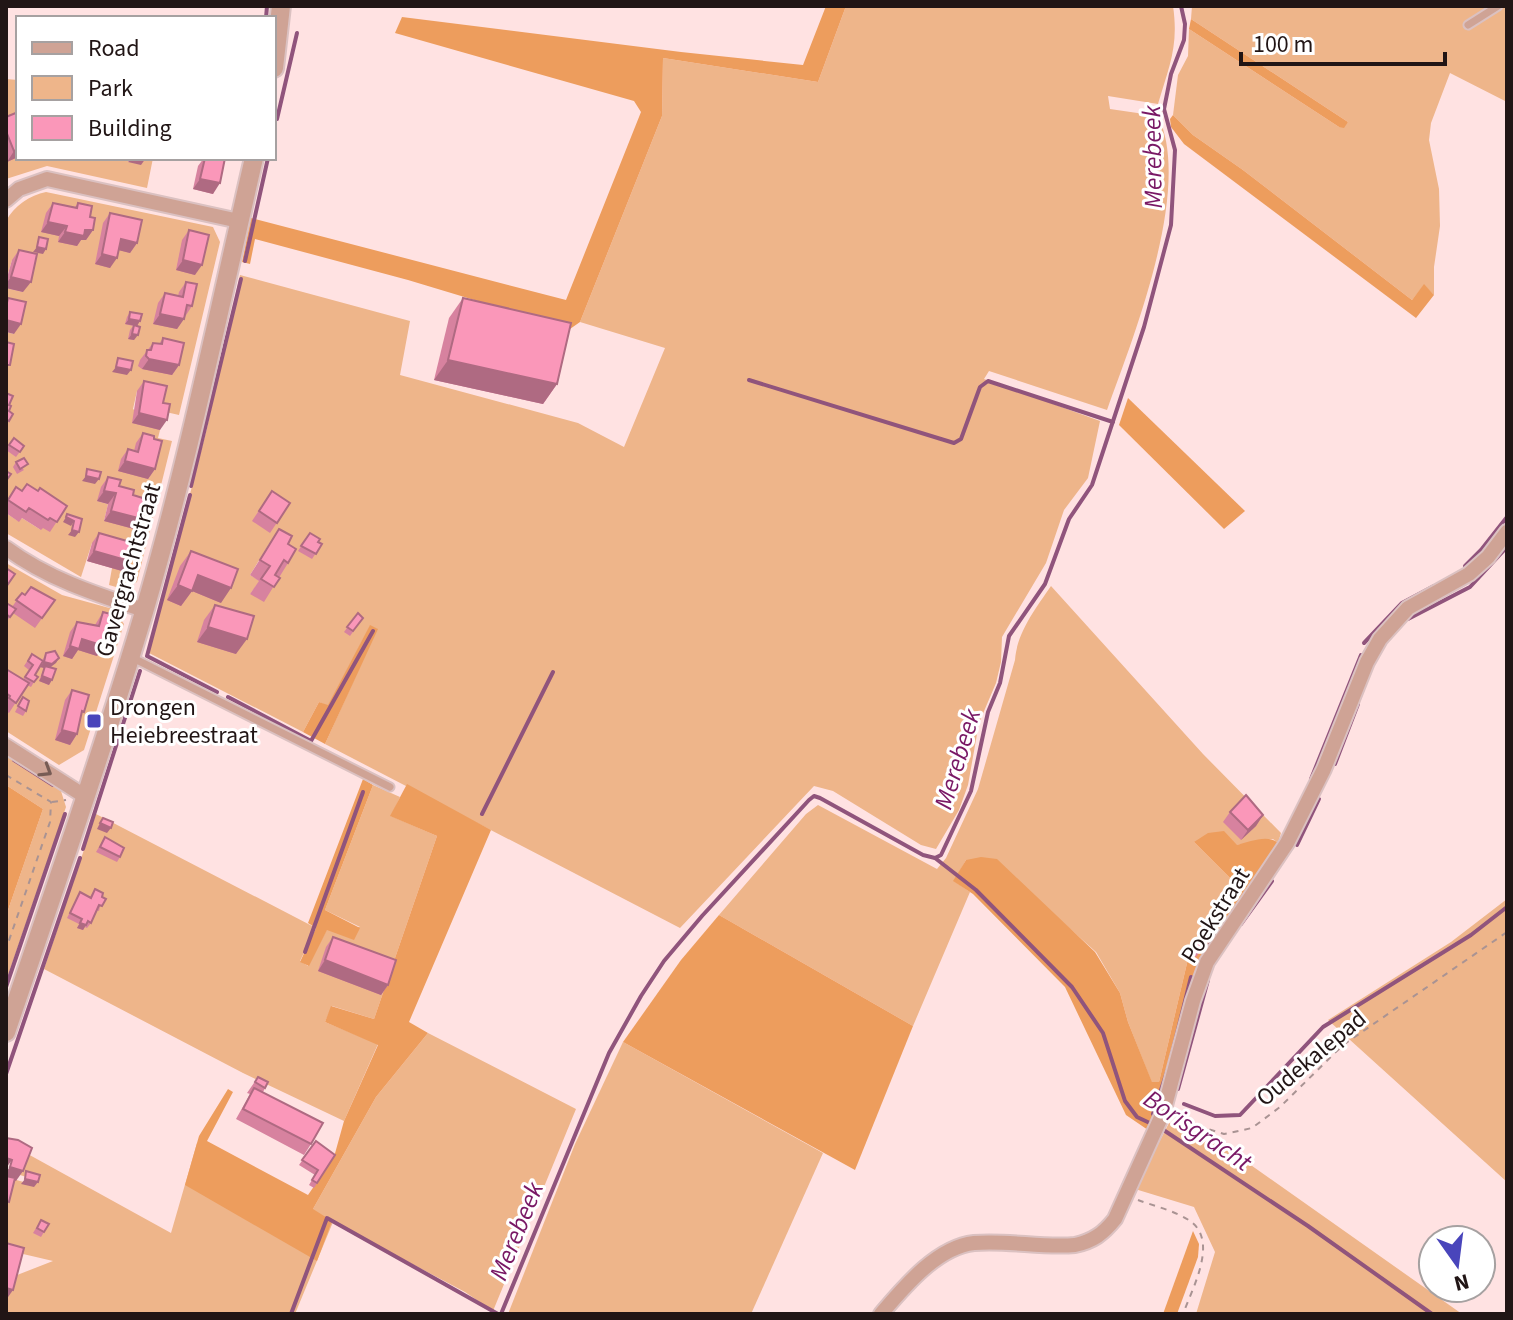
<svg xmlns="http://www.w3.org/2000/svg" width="1513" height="1320" font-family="'Source Sans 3',sans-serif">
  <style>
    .green { fill: #eeb58a; fill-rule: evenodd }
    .forest { fill: #ed9d5d }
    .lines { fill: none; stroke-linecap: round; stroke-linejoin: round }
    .stream { stroke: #90547c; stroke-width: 4 }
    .service-casing { stroke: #dbc1c1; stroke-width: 11 }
    .minor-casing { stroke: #dbc1c1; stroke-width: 18 }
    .tertiary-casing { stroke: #dbc1c1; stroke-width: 22 }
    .path { stroke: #a99393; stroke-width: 2; stroke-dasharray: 6 6; stroke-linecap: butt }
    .service { stroke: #cfa395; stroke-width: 7 }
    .minor { stroke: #cfa395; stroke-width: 14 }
    .tertiary { stroke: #cfa395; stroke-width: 18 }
    .wall { fill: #d7829f }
    .shaded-wall { fill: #af6a82 }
    .building { fill: #fa97b9; stroke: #af6a82; stroke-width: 2 }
    .oneway { stroke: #785c55 }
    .poi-dot { fill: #4945bb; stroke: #fff; stroke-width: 3 }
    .labels { text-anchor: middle; stroke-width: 6; stroke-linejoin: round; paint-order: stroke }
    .street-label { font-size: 24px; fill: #211515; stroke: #fff }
    .poi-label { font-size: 24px; fill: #211515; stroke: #fff; text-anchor: start }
    .water-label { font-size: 26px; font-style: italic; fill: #791865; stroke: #fff }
  </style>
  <rect width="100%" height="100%" fill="#ffe2e2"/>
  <!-- green -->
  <g class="green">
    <path d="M 846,6 L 1173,6 C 1179,46 1169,67 1158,104 L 1108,96 L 1110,109 L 1158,116 C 1193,188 1133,338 1107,410 L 989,371 L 984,379 L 1100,421 L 1088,478 L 1064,510 L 1046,563 L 1002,637 L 1001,662 L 996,683 L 979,723 L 968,785 L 959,810 L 936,849 L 921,845 L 833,791 L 814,786 L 680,928 L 325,744 L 377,629 L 370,626 L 328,706 L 319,702 L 303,732 L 149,653 L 207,428 L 240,275 L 410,321 L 400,375 L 578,423 L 624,447 L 665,348 L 580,322 L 662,116 L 663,58 L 818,82 ZM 269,544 L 264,590 L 250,594 L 260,581 L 250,575 Z"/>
    <path d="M 1192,6 L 1507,6 L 1507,102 L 1450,73 L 1431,123 L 1429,140 L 1439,189 L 1440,226 L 1434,267 L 1434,295 L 1424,285 L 1412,300 L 1243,170 L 1193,135 L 1173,115 L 1178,75 L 1188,56 L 1189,29 L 1339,127 L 1348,122 L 1191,19 Z"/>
    <path d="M 6,79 L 18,80 L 18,120 L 6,124 Z"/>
    <path d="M 18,157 L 129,158 L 128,162 L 153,158 L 147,188 L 47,166 L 6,179 L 6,160 Z"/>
    <path d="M 46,192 L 213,227 L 220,242 L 179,415 L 157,410 L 137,391 L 133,409 L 160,430 L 158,438 L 172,441 L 137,582 L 123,589 L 109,585 L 112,568 L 92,543 L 81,577 L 6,533 L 6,513 L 18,521 L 22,518 L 41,530 L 6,502 L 6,332 L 14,334 L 6,309 L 6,288 L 23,292 L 12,260 L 6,281 L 6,221 C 14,206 30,195 46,192 ZM 97,501 L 139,509 L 104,521 L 108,504 Z"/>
    <path d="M 6,563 L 62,595 L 113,609 L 124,624 L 84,750 L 59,765 L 6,731 L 6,622 L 12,614 L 6,610 Z"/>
    <path d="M 1051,586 L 1203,754 L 1281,833 L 1278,843 L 1273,839 L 1237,845 L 1194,842 L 1238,886 L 1188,959 L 1159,1082 L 1152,1083 L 1128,1022 L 1120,993 L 1096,952 L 1048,909 L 966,860 L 954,881 L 970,892 L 913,1026 L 719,915 L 806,814 L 818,805 L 937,869 L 946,858 L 978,789 L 1015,660 C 1017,632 1036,608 1051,586 Z"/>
    <path d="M 6,751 L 61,791 L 66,807 L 6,981 L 6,916 L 43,809 L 6,785 Z"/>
    <path d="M 373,785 L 400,797 L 391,816 L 437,836 L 374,1019 L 332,1006 L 325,1022 L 378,1044 L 344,1121 L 243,1073 L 44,969 L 96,814 L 316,928 L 300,961 L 308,966 L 327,929 L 360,927 L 325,910 Z"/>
    <path d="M 1507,899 L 1507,1182 L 1328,1020 L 1451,942 Z"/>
    <path d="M 428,1033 L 576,1109 L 493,1311 L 465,1292 L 333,1222 L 295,1314 L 6,1314 L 6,1299 L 12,1277 L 53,1261 L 6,1250 L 6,1177 L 34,1185 L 36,1180 L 20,1175 L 26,1153 L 171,1233 L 197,1143 L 313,1209 L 376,1097 Z"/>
    <path d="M 623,1042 L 823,1153 L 751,1314 L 508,1314 L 575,1144 Z"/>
    <path d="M 1169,1123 L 1221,1144 L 1462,1314 L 1196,1314 L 1215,1252 L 1194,1207 L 1135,1189 Z"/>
  </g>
  <!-- forest -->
  <g class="forest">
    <path d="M 826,6 L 846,6 L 818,82 L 663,58 L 662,116 L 580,322 L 570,329 L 408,280 L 255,239 L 250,264 L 242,262 L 251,218 L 566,300 L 641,112 L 634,101 L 395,33 L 402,17 L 681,52 L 803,65 Z"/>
    <path d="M 1191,19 L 1348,122 L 1344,128 L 1339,127 L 1189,29 Z"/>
    <path d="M 1173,115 L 1193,135 L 1243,170 L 1412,300 L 1424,284 L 1434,295 L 1416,318 L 1184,144 L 1171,127 L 1170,119 Z"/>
    <path d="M 1128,398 L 1245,511 L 1224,529 L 1119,425 Z"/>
    <path d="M 370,625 L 378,629 L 325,744 L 303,732 L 319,702 L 328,705 Z"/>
    <path d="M 363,779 L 373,785 L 325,910 L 360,928 L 354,940 L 327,930 L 309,966 L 300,962 L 316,928 L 308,923 Z"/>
    <path d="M 407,784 L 491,830 L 409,1022 L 428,1033 L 376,1097 L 313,1209 L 332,1221 L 317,1261 L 185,1185 L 199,1136 L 228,1089 L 233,1092 L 207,1141 L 308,1195 L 334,1157 L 344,1121 L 378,1045 L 325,1022 L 331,1006 L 374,1019 L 437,836 L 390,816 Z"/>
    <path d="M 6,785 L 43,809 L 6,916 Z"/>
    <path d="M 1224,831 L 1237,845 C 1250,842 1267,834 1278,843 L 1200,964 L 1163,1096 L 1148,1130 L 1126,1115 L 1065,987 L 973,894 L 953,881 L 966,860 L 981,857 L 997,859 L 1095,952 L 1120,993 L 1128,1022 L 1152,1082 L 1159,1082 L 1188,959 L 1238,886 L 1194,842 L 1208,833 Z"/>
    <path d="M 719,915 L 913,1026 L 855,1170 L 623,1042 L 681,960 Z"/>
    <path d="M 1193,1231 L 1199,1244 L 1198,1257 L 1177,1314 L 1163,1314 Z"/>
  </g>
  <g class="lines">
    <!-- stream -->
    <g class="stream">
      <path d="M 266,18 L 267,6"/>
      <path d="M 277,119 L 297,33"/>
      <path d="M 245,261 L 268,158"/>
      <path d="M 749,380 L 954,443 L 961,439 L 980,387 L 988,381 L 1113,422"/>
      <path d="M 191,486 L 241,279"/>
      <path d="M 190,495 L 147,656 L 217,692"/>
      <path d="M 1465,566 L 1481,550 L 1507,517"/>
      <path d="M 1408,619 L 1470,587 L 1507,547"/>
      <path d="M 1364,643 L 1402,603 L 1434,586"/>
      <path d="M 228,697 L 311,741 L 373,631"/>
      <path d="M 14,760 L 53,785"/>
      <path d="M 1335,764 L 1358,704"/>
      <path d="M 1311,779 L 1361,655"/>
      <path d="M 482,814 L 553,672"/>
      <path d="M 1297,845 L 1319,799"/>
      <path d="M 83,849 L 140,671"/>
      <path d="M 935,858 L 976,890 L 1072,987 L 1103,1033 L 1125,1101 L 1137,1117 L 1154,1125"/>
      <path d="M 1241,924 L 1272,881"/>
      <path d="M 1205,951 L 1216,936"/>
      <path d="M 305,952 L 363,792"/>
      <path d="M 6,987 L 65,814"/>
      <path d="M 6,1074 L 80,858"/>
      <path d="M 1178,1089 L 1208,980"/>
      <path d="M 1184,1104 L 1215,1116 L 1240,1115 L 1323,1027 L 1471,935 L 1507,907"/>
      <path d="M 1153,1114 L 1169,1066 L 1191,977"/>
      <path d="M 1162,1129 L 1308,1226 L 1432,1314"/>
      <path d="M 291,1314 L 327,1218 L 498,1314"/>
      <path d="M 501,1314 L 609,1053 L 641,996 L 664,961 L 702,916 L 809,800 L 814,796 L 820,798 L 923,855 L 935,858 L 941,855 L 971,791 L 988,712 L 1000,683 L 1009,636 L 1045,584 L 1069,519 L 1092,485 L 1144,327 L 1171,225 L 1175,150 L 1164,109 L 1171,74 L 1184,40 L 1185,24 L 1181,6"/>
    </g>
    <defs>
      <g id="service">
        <path d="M 1468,25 L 1498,6"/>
        <path d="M 131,657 L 390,787"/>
      </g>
      <g id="minor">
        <path d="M 6,200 L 19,189 L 47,179 L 239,221"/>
        <path d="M 6,548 C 48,579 95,594 144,610"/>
        <path d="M 6,746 L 86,797"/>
        <path d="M 881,1314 C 904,1287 937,1247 974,1243 C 1008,1240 1042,1248 1075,1245 C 1093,1241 1103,1234 1115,1219 L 1163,1113 L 1193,1001 L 1207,962 L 1287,843 L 1324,769 L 1367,662 L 1380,639 L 1408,608 L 1469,574 L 1488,557 L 1507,532"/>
      </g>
      <g id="tertiary">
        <path d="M 274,68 L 281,6"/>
        <path d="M 6,1032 C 53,893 102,753 144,612 C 188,463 219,309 254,158"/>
      </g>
    </defs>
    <!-- service casing -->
    <use href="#service" class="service-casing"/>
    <!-- minor casing -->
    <use href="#minor" class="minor-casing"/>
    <!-- tertiary casing -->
    <use href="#tertiary" class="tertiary-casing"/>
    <!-- path -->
    <g class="path">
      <path d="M 6,775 L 51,802 L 50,822 L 6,949"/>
      <path d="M 52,802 L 66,800"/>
      <path d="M 1175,1119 L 1224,1134 L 1252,1128 L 1280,1107 L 1343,1045 L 1507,932"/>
      <path d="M 1138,1200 C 1154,1206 1176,1211 1190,1221 C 1219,1241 1192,1289 1183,1314"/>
    </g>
    <!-- service -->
    <use href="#service" class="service"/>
    <!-- minor -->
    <use href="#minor" class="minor"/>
    <!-- tertiary -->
    <use href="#tertiary" class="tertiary"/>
  </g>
  <!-- wall -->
  <g class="wall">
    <path d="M 18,112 L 18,157 L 7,162 L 6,117 Z"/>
    <path d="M 204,158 L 225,158 L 213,194 L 193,189 L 198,166 Z"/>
    <path d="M 53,203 L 75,207 L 78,203 L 90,217 L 93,230 L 86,240 L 81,240 L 77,246 L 58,242 L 59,236 L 41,232 L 46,213 Z"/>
    <path d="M 110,213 L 137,243 L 130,253 L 119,250 L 110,268 L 95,264 L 103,223 Z"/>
    <path d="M 189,230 L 195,275 L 176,270 L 182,240 Z"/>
    <path d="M 19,250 L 23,292 L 6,288 L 6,281 L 12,260 Z"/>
    <path d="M 186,282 L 192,306 L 177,329 L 153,324 L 158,303 L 165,293 L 178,296 L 179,292 Z"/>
    <path d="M 463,298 L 557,384 L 543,404 L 434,380 L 449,318 Z"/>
    <path d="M 130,312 L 137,326 L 134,340 L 128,339 L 130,330 L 133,326 L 125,324 L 127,317 Z"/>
    <path d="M 163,338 L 179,365 L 172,375 L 142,369 L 138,366 L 140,360 L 153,343 L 159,344 Z"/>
    <path d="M 144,381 L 163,403 L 160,430 L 132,423 L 137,391 Z"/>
    <path d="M 143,433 L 154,439 L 155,469 L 148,479 L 118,471 L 121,459 L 128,449 L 134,451 L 136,443 Z"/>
    <path d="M 9,445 L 24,446 L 16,457 L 6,450 Z"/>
    <path d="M 16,462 L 24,470 L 17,474 L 13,467 Z"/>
    <path d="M 108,477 L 133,495 L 142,519 L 134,529 L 104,521 L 108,504 L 97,501 L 101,487 Z"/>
    <path d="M 16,487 L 22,491 L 38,491 L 67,506 L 50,532 L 43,528 L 41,530 L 22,518 L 19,522 L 6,513 L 6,502 Z"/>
    <path d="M 272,491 L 290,503 L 270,533 L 252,521 Z"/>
    <path d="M 279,529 L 288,544 L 288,563 L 264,602 L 250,594 L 259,581 L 250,575 Z"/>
    <path d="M 99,533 L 129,561 L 122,571 L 87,561 L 92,543 Z"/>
    <path d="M 310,533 L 322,544 L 312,559 L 298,551 Z"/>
    <path d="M 191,551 L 221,603 L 192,591 L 181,606 L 167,600 L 180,566 Z"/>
    <path d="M 22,593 L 25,595 L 55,600 L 35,628 L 13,613 L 6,622 L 6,606 L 12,607 Z"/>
    <path d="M 215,605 L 236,654 L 197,642 L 204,620 Z"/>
    <path d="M 103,612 L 97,656 L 78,650 L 72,659 L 63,656 L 70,632 L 77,622 L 95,625 Z"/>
    <path d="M 358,613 L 363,618 L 350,636 L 344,632 Z"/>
    <path d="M 46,653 L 59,658 L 50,668 L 49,685 L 39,681 L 44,668 L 40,667 L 35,675 L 34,682 L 31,687 L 27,685 L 9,713 L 6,711 L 6,669 L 23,680 L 29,670 L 24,666 L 32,654 L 42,661 Z"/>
    <path d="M 72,690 L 81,717 L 77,734 L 70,745 L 55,740 L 65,700 Z"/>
    <path d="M 23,697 L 26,711 L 23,716 L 15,712 Z"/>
    <path d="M 1230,812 L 1263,815 L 1256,826 L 1241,840 L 1223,822 Z"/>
    <path d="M 105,837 L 120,857 L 117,862 L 96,852 Z"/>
    <path d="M 95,889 L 102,897 L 99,911 L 96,910 L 91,923 L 87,928 L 85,927 L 83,930 L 77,928 L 79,924 L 67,918 L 80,892 L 90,897 Z"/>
    <path d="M 1199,936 L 1207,942 L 1196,957 L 1188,952 Z"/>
    <path d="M 333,937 L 388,985 L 381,995 L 318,971 L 326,947 Z"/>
    <path d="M 258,1077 L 268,1082 L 263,1092 L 311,1144 L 304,1155 L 236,1119 L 250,1094 L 247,1093 Z"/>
    <path d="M 316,1141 L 335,1155 L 314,1188 L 309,1185 L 315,1175 L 299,1165 Z"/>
    <path d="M 41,1220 L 44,1232 L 41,1237 L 33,1233 Z"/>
  </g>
  <!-- shaded-wall -->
  <g class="shaded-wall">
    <path d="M 18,150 L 18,157 L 7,162 L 14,151 Z"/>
    <path d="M 131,158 L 146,158 L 141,165 L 128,162 Z"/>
    <path d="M 200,179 L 220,183 L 213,194 L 193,189 Z"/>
    <path d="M 48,222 L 67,226 L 59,236 L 41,232 Z"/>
    <path d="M 93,230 L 86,240 L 81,240 L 77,246 L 58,242 L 65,232 Z"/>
    <path d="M 121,239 L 137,243 L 130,253 L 114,249 Z"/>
    <path d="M 37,247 L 46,249 L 43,254 L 33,252 Z"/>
    <path d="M 102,254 L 117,258 L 110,268 L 95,264 Z"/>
    <path d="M 183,260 L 202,265 L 195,275 L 176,270 Z"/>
    <path d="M 11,277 L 31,282 L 23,292 L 6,288 L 6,284 Z"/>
    <path d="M 160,314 L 184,319 L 177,329 L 153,324 Z"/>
    <path d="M 129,319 L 140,321 L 137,326 L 125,324 Z"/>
    <path d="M 6,320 L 21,324 L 14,334 L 6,332 Z"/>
    <path d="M 132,334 L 138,335 L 134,340 L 128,339 Z"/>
    <path d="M 149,359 L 179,365 L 172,375 L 142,369 Z"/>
    <path d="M 448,360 L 557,384 L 543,404 L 434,380 Z"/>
    <path d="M 116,367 L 131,370 L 127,375 L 112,372 Z"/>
    <path d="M 139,413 L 167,420 L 160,430 L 132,423 Z"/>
    <path d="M 125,461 L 155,469 L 148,479 L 118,471 Z"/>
    <path d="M 86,476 L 99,479 L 95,484 L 82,481 Z"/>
    <path d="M 104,491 L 116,493 L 108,504 L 97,501 Z"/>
    <path d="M 111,511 L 142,519 L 134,529 L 104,521 Z"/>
    <path d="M 66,517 L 74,521 L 71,526 L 63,522 Z"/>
    <path d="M 72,530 L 79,532 L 75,537 L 68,535 Z"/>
    <path d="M 94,551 L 129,561 L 122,571 L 87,561 Z"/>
    <path d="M 198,575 L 231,588 L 221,603 L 192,591 L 181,606 L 167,600 L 178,585 Z"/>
    <path d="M 208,627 L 247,639 L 236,654 L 197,642 Z"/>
    <path d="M 82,639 L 104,646 L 97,656 L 78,650 L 72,659 L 63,656 L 70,646 Z"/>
    <path d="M 59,658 L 56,663 L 48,669 L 40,667 L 44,662 Z"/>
    <path d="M 42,676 L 52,680 L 49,685 L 39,681 Z"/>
    <path d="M 62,730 L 77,734 L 70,745 L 55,740 Z"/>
    <path d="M 1263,815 L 1256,826 L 1241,840 L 1248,830 Z"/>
    <path d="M 100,823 L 111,828 L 107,833 L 97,829 Z"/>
    <path d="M 80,923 L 86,925 L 83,930 L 77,928 Z"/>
    <path d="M 325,960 L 388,985 L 381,995 L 318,971 Z"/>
    <path d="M 6,1158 L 12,1160 L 6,1168 Z"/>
    <path d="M 10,1167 L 23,1171 L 16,1181 L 6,1178 L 6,1172 Z"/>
    <path d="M 25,1179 L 38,1182 L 34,1187 L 21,1184 Z"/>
    <path d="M 6,1288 L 13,1290 L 6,1300 Z"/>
  </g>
  <!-- building -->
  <g class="building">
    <path d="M 18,112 L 18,150 L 14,151 L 6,131 L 6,117 Z"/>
    <path d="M 205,158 L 225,158 L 220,183 L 200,179 Z"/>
    <path d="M 53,203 L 77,208 L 78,203 L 92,206 L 90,217 L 95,218 L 93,230 L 85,230 L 84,236 L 65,232 L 67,226 L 48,222 Z"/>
    <path d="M 110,213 L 142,220 L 137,243 L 121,239 L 117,258 L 102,254 Z"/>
    <path d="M 189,230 L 209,235 L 202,265 L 183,260 Z"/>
    <path d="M 39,237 L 48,239 L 46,249 L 37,247 Z"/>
    <path d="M 19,250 L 37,254 L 31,282 L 11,277 Z"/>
    <path d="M 186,282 L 197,284 L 192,306 L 187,305 L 184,319 L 160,314 L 165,293 L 183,297 Z"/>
    <path d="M 8,298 L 26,302 L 21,324 L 6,320 L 6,307 Z"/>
    <path d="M 463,298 L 571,323 L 557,384 L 448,360 Z"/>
    <path d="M 130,312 L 142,314 L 140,321 L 129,319 Z"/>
    <path d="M 134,325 L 140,327 L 138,335 L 132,334 Z"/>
    <path d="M 163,338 L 184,343 L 179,365 L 149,359 L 146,356 L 147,350 L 151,350 L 153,343 L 162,344 Z"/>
    <path d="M 6,342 L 14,344 L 10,365 L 6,365 Z"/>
    <path d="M 118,358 L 133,361 L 131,370 L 116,367 Z"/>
    <path d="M 144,381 L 167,386 L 163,403 L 170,404 L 167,420 L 139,413 Z"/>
    <path d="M 6,393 L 13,396 L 9,405 L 11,406 L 9,411 L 13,414 L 9,421 L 6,419 Z"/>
    <path d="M 143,433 L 154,436 L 154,439 L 162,441 L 155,469 L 125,461 L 128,449 L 138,452 Z"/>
    <path d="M 14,438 L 24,446 L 20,452 L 9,445 Z"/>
    <path d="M 24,458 L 28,464 L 20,469 L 16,462 Z"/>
    <path d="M 87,469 L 101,472 L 99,479 L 86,476 Z"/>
    <path d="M 6,471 L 11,474 L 6,481 Z"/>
    <path d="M 108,477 L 121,480 L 119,486 L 134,490 L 133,495 L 146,499 L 142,519 L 111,511 L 116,493 L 104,491 Z"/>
    <path d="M 27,484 L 38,491 L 40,488 L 67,506 L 57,522 L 50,518 L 48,520 L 29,508 L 26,512 L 8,500 L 16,487 L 22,491 Z"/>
    <path d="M 272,491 L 290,503 L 277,523 L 259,511 Z"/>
    <path d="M 67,514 L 82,519 L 79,532 L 72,530 L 74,521 L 66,517 Z"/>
    <path d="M 279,529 L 292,536 L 288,544 L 296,549 L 288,563 L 284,560 L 275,575 L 280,578 L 274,587 L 261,579 L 270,566 L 260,560 Z"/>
    <path d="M 99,533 L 134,543 L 129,561 L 94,551 Z"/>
    <path d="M 310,533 L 320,539 L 318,542 L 322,544 L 316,554 L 301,546 Z"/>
    <path d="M 191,551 L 238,569 L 231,588 L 198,575 L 192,591 L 178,585 Z"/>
    <path d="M 6,568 L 15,574 L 6,587 Z"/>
    <path d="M 31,587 L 55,600 L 42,618 L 16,600 L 22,593 L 25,595 Z"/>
    <path d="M 8,604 L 16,609 L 10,617 L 6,614 L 6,606 Z"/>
    <path d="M 215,605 L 254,616 L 247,639 L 208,627 Z"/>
    <path d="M 103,612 L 114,615 L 104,646 L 82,639 L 79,649 L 70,646 L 77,622 L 99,626 Z"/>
    <path d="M 358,613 L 363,618 L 353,631 L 347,627 Z"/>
    <path d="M 55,651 L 59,658 L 52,664 L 44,662 L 46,653 Z"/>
    <path d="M 32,654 L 43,661 L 35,675 L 38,677 L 34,682 L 25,677 L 33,665 L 28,661 Z"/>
    <path d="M 45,666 L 56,669 L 52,680 L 42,676 Z"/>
    <path d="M 6,669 L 29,683 L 16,703 L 9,698 L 10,696 L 6,693 Z"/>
    <path d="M 72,690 L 89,695 L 84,712 L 82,711 L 77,734 L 62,730 Z"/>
    <path d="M 23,697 L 29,701 L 26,711 L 18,706 Z"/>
    <path d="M 1246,795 L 1263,815 L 1248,830 L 1230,812 Z"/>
    <path d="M 103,818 L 113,822 L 111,828 L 100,823 Z"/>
    <path d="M 105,837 L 124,848 L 120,857 L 100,847 Z"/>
    <path d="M 95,889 L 103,893 L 102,897 L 106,899 L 102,906 L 99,905 L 91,923 L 88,921 L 86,925 L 80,923 L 82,919 L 70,913 L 80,892 L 91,898 Z"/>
    <path d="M 1199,936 L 1207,942 L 1200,952 L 1192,946 Z"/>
    <path d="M 333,937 L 396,960 L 388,985 L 325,960 Z"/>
    <path d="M 258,1077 L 268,1082 L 265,1088 L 255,1082 Z"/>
    <path d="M 254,1088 L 323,1123 L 311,1144 L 243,1109 Z"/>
    <path d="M 6,1138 L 18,1140 L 32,1148 L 23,1171 L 10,1167 L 12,1160 L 6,1158 Z"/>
    <path d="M 316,1141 L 335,1155 L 317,1183 L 312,1180 L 318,1170 L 302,1160 Z"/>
    <path d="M 26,1171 L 40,1175 L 38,1182 L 25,1179 Z"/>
    <path d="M 6,1176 L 15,1178 L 9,1202 L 6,1201 Z"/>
    <path d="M 41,1220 L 49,1224 L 44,1232 L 37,1228 Z"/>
    <path d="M 6,1243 L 24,1248 L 13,1290 L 6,1288 Z"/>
  </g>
  <!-- one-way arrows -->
  <defs><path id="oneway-chevron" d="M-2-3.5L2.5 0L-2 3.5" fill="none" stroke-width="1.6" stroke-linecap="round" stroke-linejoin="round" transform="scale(2)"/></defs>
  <use class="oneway" href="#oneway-chevron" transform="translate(46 771) rotate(32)"/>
  <!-- markers -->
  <rect class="poi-dot" x="86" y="713" width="16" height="16" rx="4"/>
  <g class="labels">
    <!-- street labels -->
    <g class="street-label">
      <text transform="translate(128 570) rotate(-74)" y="8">Gavergrachtstraat</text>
      <text transform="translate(1215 915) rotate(-58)" y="8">Poekstraat</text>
      <text transform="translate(1311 1058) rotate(-40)" y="8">Oudekalepad</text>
    </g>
    <!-- poi labels -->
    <g class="poi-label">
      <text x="110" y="715">Drongen<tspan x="110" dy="28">Heiebreestraat</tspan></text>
    </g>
    <!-- water labels -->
    <g class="water-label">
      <text transform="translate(1152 157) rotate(-91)" y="9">Merebeek</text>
      <text transform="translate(957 759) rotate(-73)" y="9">Merebeek</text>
      <text transform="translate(1198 1130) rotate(34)" y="9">Borisgracht</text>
      <text transform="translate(516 1231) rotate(-68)" y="9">Merebeek</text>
    </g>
  </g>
  <!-- border -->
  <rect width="1513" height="1320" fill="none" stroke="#211515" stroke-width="16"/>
  <!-- legend -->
  <rect x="16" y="16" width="260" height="144" fill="#ffffff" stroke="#a6a1a1" stroke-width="2"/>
  <rect x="32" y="42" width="40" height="12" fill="#cfa395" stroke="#a6a1a1" stroke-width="2"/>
  <text x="88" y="56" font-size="24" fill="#211515">Road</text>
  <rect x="32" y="76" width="40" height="24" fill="#eeb58a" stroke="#a6a1a1" stroke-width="2"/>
  <text x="88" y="96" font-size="24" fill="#211515">Park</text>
  <rect x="32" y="116" width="40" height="24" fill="#fa97b9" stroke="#a6a1a1" stroke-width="2"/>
  <text x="88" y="136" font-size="24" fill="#211515">Building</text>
  <!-- north arrow -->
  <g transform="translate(1457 1264) rotate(166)"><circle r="38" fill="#ffffff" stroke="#a6a1a1" stroke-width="2"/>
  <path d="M0-6L14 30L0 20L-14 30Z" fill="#4945bb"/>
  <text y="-12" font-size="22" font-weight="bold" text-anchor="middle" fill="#211515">N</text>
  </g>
  <!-- scale -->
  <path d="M1241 52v12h204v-12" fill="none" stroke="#211515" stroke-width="4"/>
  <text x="1253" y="52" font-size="24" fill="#211515" stroke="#ffffff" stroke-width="6" paint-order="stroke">100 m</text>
</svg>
